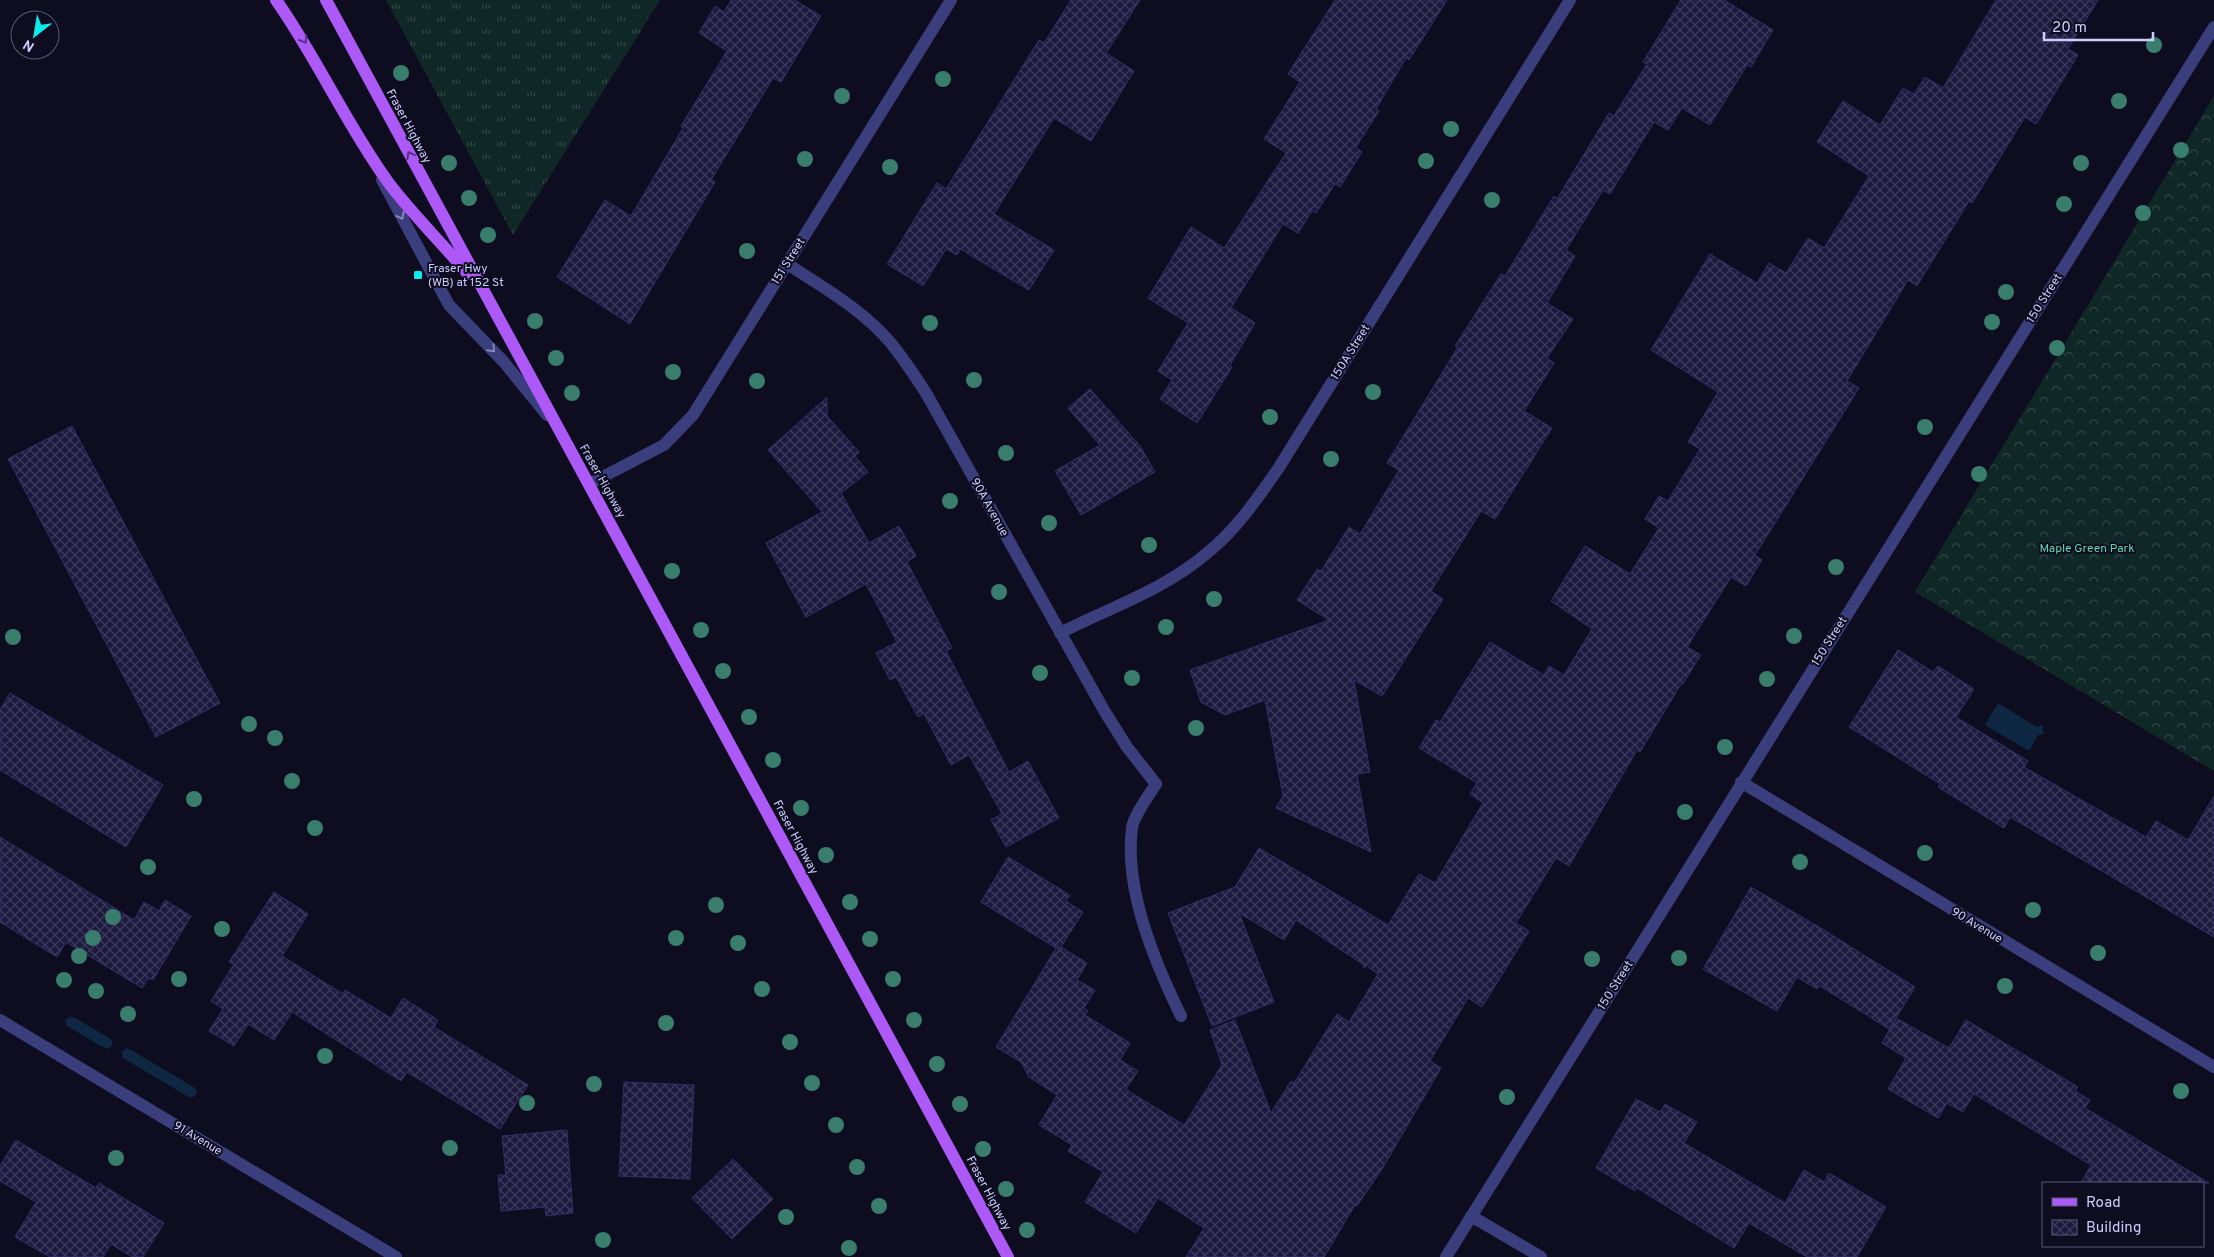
<svg xmlns="http://www.w3.org/2000/svg" width="2214" height="1257" font-family="Overpass,sans-serif">
  <style>
    .grass { fill: url(#grass-tufts) }
    .forest { fill: url(#forest-crowns) }
    .water { fill: #0e2742 }
    .lines { fill: none; stroke-linecap: round; stroke-linejoin: round }
    .stream { stroke: #0e2742; stroke-width: 11 }
    .building { fill: url(#building-cross-hatch); stroke: #332d6a }
    .lane { stroke: #3a3e7c; stroke-width: 12 }
    .street { stroke: #3a3e7c; stroke-width: 12 }
    .primary { stroke: #ac59f8; stroke-width: 12 }
    .tree { fill: #397d6d }
    .oneway { stroke: #552f81 }
    .oneway2 { stroke: #8486bc }
    .poi-dot { fill: #0aecec; stroke: #0e0d1f; stroke-width: 2 }
    .labels { text-anchor: middle; stroke-width: 4; stroke-linejoin: round; paint-order: stroke }
    .street-label { font-size: 12px; fill: #cdcdfd; stroke: #0e0d1f }
    .poi-label { font-size: 12px; fill: #cdcdfd; stroke: #0e0d1f; text-anchor: start }
    .park-label { font-size: 12px; fill: #5dd9ad; stroke: #0e0d1f }
  </style>
  <defs>
    <pattern id="grass-tufts" width="24" height="20" patternUnits="userSpaceOnUse" patternTransform="scale(1.25)"><rect width="24" height="20" fill="#102825"/><path d="M3 7l-1-3M5 7V3M7 7l1-3M15 17l-1-3M17 17v-4M19 17l1-3" fill="none" stroke="#324646"/></pattern>
    <pattern id="forest-crowns" width="20" height="18" patternUnits="userSpaceOnUse" patternTransform="scale(1.25)"><rect width="20" height="18" fill="#102825"/><path d="M2 6a3 3 0 1 1 6 0M12 15a3 3 0 1 1 6 0" fill="none" stroke="#324646"/></pattern>
    <pattern id="building-cross-hatch" width="8" height="8" patternUnits="userSpaceOnUse" patternTransform="scale(1.25)"><rect width="8" height="8" fill="#1e1a3f"/><path d="M0 0l8 8M0 8l8-8" fill="none" stroke="#3e3a5c"/></pattern>
  </defs>
  <rect width="100%" height="100%" fill="#0e0d1f"/>
  <!-- grass -->
  <path class="grass" d="M 386,0 L 660,0 L 513,235 Z"/>
  <!-- forest -->
  <path class="forest" d="M 2214,96 L 2214,771 L 1915,592 Z"/>
  <!-- water -->
  <path class="water" d="M 1998,703 L 2037,727 L 2042,725 L 2044,734 L 2038,735 L 2029,751 L 1985,725 Z"/>
  <g class="lines">
    <!-- stream -->
    <g class="stream">
      <path d="M 71,1022 L 107,1043"/>
      <path d="M 127,1054 L 191,1092"/>
    </g>
  </g>
  <!-- building -->
  <g class="building">
    <path d="M 731,0 L 795,0 L 821,16 L 781,82 L 773,78 L 711,180 L 715,182 L 630,324 L 557,277 L 605,200 L 631,216 L 683,128 L 681,126 L 727,51 L 699,33 L 715,6 L 724,12 Z"/>
    <path d="M 1071,0 L 1140,0 L 1106,53 L 1134,71 L 1091,141 L 1054,118 L 994,214 L 1054,250 L 1029,290 L 960,249 L 957,255 L 946,249 L 923,286 L 887,264 L 937,183 L 946,189 L 1039,40 L 1044,43 Z"/>
    <path d="M 1335,0 L 1447,0 L 1409,60 L 1406,58 L 1376,109 L 1379,111 L 1356,147 L 1362,152 L 1340,187 L 1335,184 L 1316,213 L 1312,211 L 1298,233 L 1283,224 L 1231,308 L 1255,323 L 1230,365 L 1232,367 L 1197,423 L 1160,399 L 1172,380 L 1158,371 L 1188,323 L 1148,298 L 1191,227 L 1224,248 L 1286,153 L 1264,139 L 1300,82 L 1288,74 Z"/>
    <path d="M 1681,0 L 1724,0 L 1773,30 L 1751,67 L 1747,65 L 1710,125 L 1682,108 L 1668,130 L 1654,122 L 1610,194 L 1603,190 L 1566,250 L 1575,256 L 1547,303 L 1573,319 L 1547,358 L 1554,363 L 1524,411 L 1552,428 L 1495,519 L 1481,511 L 1470,529 L 1431,591 L 1443,599 L 1382,696 L 1354,680 L 1370,772 L 1357,774 L 1371,852 L 1276,808 L 1283,796 L 1265,700 L 1225,715 L 1201,702 L 1190,670 L 1329,620 L 1297,600 L 1317,569 L 1321,571 L 1349,527 L 1360,534 L 1399,470 L 1387,463 L 1458,347 L 1455,346 L 1501,274 L 1505,276 L 1554,196 L 1557,199 L 1609,113 L 1614,116 L 1647,64 L 1643,62 Z"/>
    <path d="M 1996,0 L 2098,0 L 2068,49 L 2078,55 L 2036,124 L 2025,117 L 1972,203 L 1969,201 L 1917,286 L 1908,280 L 1847,381 L 1859,388 L 1755,555 L 1762,560 L 1746,586 L 1731,577 L 1687,647 L 1701,655 L 1682,685 L 1681,684 L 1640,752 L 1637,750 L 1569,866 L 1556,858 L 1516,923 L 1529,931 L 1482,1007 L 1468,998 L 1430,1061 L 1441,1068 L 1382,1169 L 1357,1206 L 1355,1205 L 1324,1257 L 1186,1257 L 1204,1228 L 1158,1198 L 1136,1233 L 1085,1202 L 1103,1172 L 1068,1151 L 1072,1145 L 1039,1125 L 1057,1095 L 1029,1077 L 1021,1062 L 996,1047 L 1056,948 L 981,902 L 1008,857 L 1070,895 L 1066,901 L 1083,912 L 1061,947 L 1087,963 L 1077,980 L 1095,990 L 1084,1008 L 1088,1011 L 1085,1015 L 1130,1043 L 1120,1060 L 1138,1071 L 1126,1089 L 1130,1092 L 1184,1125 L 1222,1065 L 1210,1030 L 1235,1020 L 1271,1113 L 1291,1081 L 1294,1083 L 1337,1014 L 1349,1022 L 1378,974 L 1367,966 L 1363,968 L 1364,965 L 1296,920 L 1284,940 L 1239,913 L 1274,1002 L 1212,1026 L 1168,913 L 1235,887 L 1259,848 L 1388,925 L 1419,874 L 1435,883 L 1483,803 L 1470,794 L 1477,783 L 1419,748 L 1436,720 L 1440,722 L 1490,642 L 1544,675 L 1549,666 L 1564,675 L 1592,629 L 1551,601 L 1585,546 L 1630,574 L 1659,528 L 1645,519 L 1659,496 L 1668,501 L 1700,449 L 1688,442 L 1718,392 L 1651,350 L 1710,254 L 1757,283 L 1769,263 L 1786,273 L 1808,238 L 1824,248 L 1869,176 L 1817,142 L 1843,101 L 1880,125 L 1903,88 L 1914,94 L 1925,77 L 1943,88 Z"/>
    <path d="M 1090,389 L 1140,446 L 1155,472 L 1081,515 L 1055,471 L 1100,445 L 1068,408 Z"/>
    <path d="M 827,397 L 827,416 L 859,452 L 855,456 L 868,472 L 841,493 L 869,543 L 899,526 L 916,556 L 907,562 L 952,648 L 946,651 L 1009,772 L 1028,761 L 1059,818 L 1006,847 L 991,820 L 1002,814 L 969,755 L 951,765 L 924,714 L 918,717 L 896,677 L 890,680 L 876,653 L 897,642 L 866,584 L 806,617 L 766,543 L 822,512 L 768,450 Z"/>
    <path d="M 72,426 L 220,703 L 156,737 L 8,459 Z"/>
    <path d="M 1898,650 L 1933,672 L 1938,666 L 1974,689 L 1956,717 L 2028,761 L 2024,767 L 2146,837 L 2156,821 L 2188,840 L 2214,796 L 2214,937 L 2010,817 L 2004,828 L 1938,787 L 1940,784 L 1849,727 Z"/>
    <path d="M 10,693 L 163,785 L 126,847 L 0,770 L 0,710 Z"/>
    <path d="M 0,837 L 134,920 L 144,902 L 159,911 L 165,900 L 191,916 L 153,980 L 149,978 L 142,988 L 66,942 L 57,957 L 0,922 Z"/>
    <path d="M 1751,887 L 1824,930 L 1915,987 L 1889,1029 L 1820,986 L 1817,989 L 1797,977 L 1777,1011 L 1703,969 Z"/>
    <path d="M 274,892 L 308,914 L 282,956 L 343,994 L 345,990 L 391,1018 L 403,998 L 438,1020 L 434,1027 L 528,1085 L 500,1129 L 407,1072 L 401,1081 L 292,1012 L 274,1040 L 248,1024 L 234,1046 L 209,1031 L 223,1009 L 211,1001 L 234,964 L 229,962 Z"/>
    <path d="M 1896,1018 L 1949,1048 L 1966,1020 L 2078,1087 L 2075,1091 L 2090,1100 L 2085,1108 L 2209,1183 L 2081,1183 L 2091,1165 L 1974,1094 L 1963,1112 L 1947,1103 L 1938,1118 L 1888,1089 L 1906,1058 L 1882,1043 Z"/>
    <path d="M 624,1082 L 694,1085 L 690,1179 L 619,1176 Z"/>
    <path d="M 1636,1099 L 1660,1112 L 1665,1104 L 1697,1122 L 1684,1143 L 1785,1203 L 1804,1170 L 1824,1182 L 1829,1173 L 1886,1207 L 1857,1257 L 1807,1257 L 1749,1223 L 1734,1248 L 1637,1188 L 1635,1191 L 1596,1168 Z"/>
    <path d="M 567,1130 L 573,1213 L 546,1216 L 545,1207 L 501,1211 L 498,1175 L 506,1175 L 502,1136 Z"/>
    <path d="M 16,1140 L 96,1188 L 99,1183 L 164,1223 L 143,1257 L 132,1257 L 111,1244 L 103,1257 L 50,1257 L 15,1237 L 36,1202 L 0,1181 L 0,1166 Z"/>
    <path d="M 733,1159 L 773,1199 L 732,1239 L 692,1198 Z"/>
  </g>
  <g class="lines">
    <!-- lane -->
    <g class="lane">
      <path d="M 382,180 L 449,305 L 503,361 L 547,415"/>
      <path d="M 1156,784 C 1149,795 1133,817 1132,828 C 1124,889 1155,963 1181,1016"/>
    </g>
    <!-- street -->
    <g class="street">
      <path d="M 786,263 C 822,287 862,309 890,342 C 903,358 915,376 926,393 L 1105,712 L 1127,747 L 1156,784"/>
      <path d="M 589,484 L 664,445 L 693,415 L 951,0"/>
      <path d="M 1060,633 C 1109,608 1166,589 1207,553 C 1236,530 1257,499 1278,469 L 1570,0"/>
      <path d="M 1741,782 L 2214,1067"/>
      <path d="M 0,1020 L 396,1257"/>
      <path d="M 1471,1216 L 1541,1257"/>
      <path d="M 1446,1257 L 2214,27"/>
    </g>
    <!-- primary -->
    <g class="primary">
      <path d="M 276,0 C 317,58 346,124 388,182 C 412,214 442,243 468,274"/>
      <path d="M 326,0 L 1008,1257"/>
    </g>
  </g>
  <!-- trees -->
  <g class="tree">
    <circle cx="2154" cy="45" r="8"/>
    <circle cx="401" cy="73" r="8"/>
    <circle cx="943" cy="79" r="8"/>
    <circle cx="842" cy="96" r="8"/>
    <circle cx="2119" cy="101" r="8"/>
    <circle cx="1451" cy="129" r="8"/>
    <circle cx="2181" cy="150" r="8"/>
    <circle cx="805" cy="159" r="8"/>
    <circle cx="1426" cy="161" r="8"/>
    <circle cx="449" cy="163" r="8"/>
    <circle cx="2081" cy="163" r="8"/>
    <circle cx="890" cy="167" r="8"/>
    <circle cx="469" cy="198" r="8"/>
    <circle cx="1492" cy="200" r="8"/>
    <circle cx="2064" cy="204" r="8"/>
    <circle cx="2143" cy="213" r="8"/>
    <circle cx="488" cy="235" r="8"/>
    <circle cx="747" cy="251" r="8"/>
    <circle cx="2006" cy="292" r="8"/>
    <circle cx="535" cy="321" r="8"/>
    <circle cx="1992" cy="322" r="8"/>
    <circle cx="930" cy="323" r="8"/>
    <circle cx="2057" cy="348" r="8"/>
    <circle cx="556" cy="358" r="8"/>
    <circle cx="673" cy="372" r="8"/>
    <circle cx="974" cy="380" r="8"/>
    <circle cx="757" cy="381" r="8"/>
    <circle cx="1373" cy="392" r="8"/>
    <circle cx="572" cy="393" r="8"/>
    <circle cx="1270" cy="417" r="8"/>
    <circle cx="1925" cy="427" r="8"/>
    <circle cx="1006" cy="453" r="8"/>
    <circle cx="1331" cy="459" r="8"/>
    <circle cx="1979" cy="474" r="8"/>
    <circle cx="950" cy="501" r="8"/>
    <circle cx="1049" cy="523" r="8"/>
    <circle cx="1149" cy="545" r="8"/>
    <circle cx="1836" cy="567" r="8"/>
    <circle cx="672" cy="571" r="8"/>
    <circle cx="999" cy="592" r="8"/>
    <circle cx="1214" cy="599" r="8"/>
    <circle cx="1166" cy="627" r="8"/>
    <circle cx="701" cy="630" r="8"/>
    <circle cx="1794" cy="636" r="8"/>
    <circle cx="13" cy="637" r="8"/>
    <circle cx="723" cy="671" r="8"/>
    <circle cx="1040" cy="673" r="8"/>
    <circle cx="1132" cy="678" r="8"/>
    <circle cx="1767" cy="679" r="8"/>
    <circle cx="749" cy="717" r="8"/>
    <circle cx="249" cy="724" r="8"/>
    <circle cx="1196" cy="728" r="8"/>
    <circle cx="275" cy="738" r="8"/>
    <circle cx="1725" cy="747" r="8"/>
    <circle cx="773" cy="760" r="8"/>
    <circle cx="292" cy="781" r="8"/>
    <circle cx="194" cy="799" r="8"/>
    <circle cx="801" cy="808" r="8"/>
    <circle cx="1685" cy="812" r="8"/>
    <circle cx="315" cy="828" r="8"/>
    <circle cx="1925" cy="853" r="8"/>
    <circle cx="826" cy="855" r="8"/>
    <circle cx="1800" cy="862" r="8"/>
    <circle cx="148" cy="867" r="8"/>
    <circle cx="850" cy="902" r="8"/>
    <circle cx="716" cy="905" r="8"/>
    <circle cx="2033" cy="910" r="8"/>
    <circle cx="113" cy="917" r="8"/>
    <circle cx="222" cy="929" r="8"/>
    <circle cx="93" cy="938" r="8"/>
    <circle cx="676" cy="938" r="8"/>
    <circle cx="870" cy="939" r="8"/>
    <circle cx="738" cy="943" r="8"/>
    <circle cx="2098" cy="953" r="8"/>
    <circle cx="79" cy="956" r="8"/>
    <circle cx="1679" cy="958" r="8"/>
    <circle cx="1592" cy="959" r="8"/>
    <circle cx="179" cy="979" r="8"/>
    <circle cx="893" cy="979" r="8"/>
    <circle cx="64" cy="980" r="8"/>
    <circle cx="2005" cy="986" r="8"/>
    <circle cx="762" cy="989" r="8"/>
    <circle cx="96" cy="991" r="8"/>
    <circle cx="128" cy="1014" r="8"/>
    <circle cx="914" cy="1020" r="8"/>
    <circle cx="666" cy="1023" r="8"/>
    <circle cx="790" cy="1042" r="8"/>
    <circle cx="325" cy="1056" r="8"/>
    <circle cx="937" cy="1064" r="8"/>
    <circle cx="812" cy="1083" r="8"/>
    <circle cx="594" cy="1084" r="8"/>
    <circle cx="2181" cy="1091" r="8"/>
    <circle cx="1507" cy="1097" r="8"/>
    <circle cx="527" cy="1103" r="8"/>
    <circle cx="960" cy="1104" r="8"/>
    <circle cx="836" cy="1125" r="8"/>
    <circle cx="450" cy="1148" r="8"/>
    <circle cx="983" cy="1149" r="8"/>
    <circle cx="116" cy="1158" r="8"/>
    <circle cx="857" cy="1167" r="8"/>
    <circle cx="1006" cy="1189" r="8"/>
    <circle cx="879" cy="1206" r="8"/>
    <circle cx="786" cy="1217" r="8"/>
    <circle cx="1027" cy="1230" r="8"/>
    <circle cx="603" cy="1240" r="8"/>
    <circle cx="849" cy="1248" r="8"/>
  </g>
  <!-- one-way arrows -->
  <defs><path id="oneway-chevron" d="M-2-3.5L2.5 0L-2 3.5" fill="none" stroke-width="1.6" stroke-linecap="round" stroke-linejoin="round" transform="scale(1.25)"/></defs>
  <g class="oneway">
    <use href="#oneway-chevron" transform="translate(304 40) rotate(59)"/>
    <use href="#oneway-chevron" transform="translate(410 155) rotate(-118)"/>
  </g>
  <g class="oneway2">
    <use href="#oneway-chevron" transform="translate(401 216) rotate(62)"/>
    <use href="#oneway-chevron" transform="translate(492 349) rotate(46)"/>
  </g>
  <!-- markers -->
  <rect class="poi-dot" x="413" y="270" width="10" height="10" rx="2.5"/>
  <g class="labels">
    <!-- street labels -->
    <g class="street-label">
      <text transform="translate(409 126) rotate(62)" y="4">Fraser Highway</text>
      <text transform="translate(788 261) rotate(-58)" y="4">151 Street</text>
      <text transform="translate(2044 298) rotate(-58)" y="4">150 Street</text>
      <text transform="translate(1350 352) rotate(-58)" y="4">150A Street</text>
      <text transform="translate(603 481) rotate(61)" y="4">Fraser Highway</text>
      <text transform="translate(990 507) rotate(61)" y="4">90A Avenue</text>
      <text transform="translate(1829 641) rotate(-58)" y="4">150 Street</text>
      <text transform="translate(796 837) rotate(62)" y="4">Fraser Highway</text>
      <text transform="translate(1977 925) rotate(31)" y="4">90 Avenue</text>
      <text transform="translate(1615 985) rotate(-58)" y="4">150 Street</text>
      <text transform="translate(198 1138) rotate(31)" y="4">91 Avenue</text>
      <text transform="translate(989 1193) rotate(62)" y="4">Fraser Highway</text>
    </g>
    <!-- poi labels -->
    <g class="poi-label">
      <text x="428" y="272">Fraser Hwy<tspan x="428" dy="14">(WB) at 152 St</tspan></text>
    </g>
    <!-- park labels -->
    <g class="park-label">
      <text x="2087" y="552">Maple Green Park</text>
    </g>
  </g>
  <!-- legend -->
  <rect x="2042" y="1182" width="162" height="65" fill="#0e0d1f" stroke="#5a5a78"/>
  <rect x="2052" y="1198" width="25" height="8" fill="#ac59f8" stroke="#5a5a78"/>
  <text x="2086" y="1207" font-size="15" fill="#cdcdfd">Road</text>
  <rect x="2052" y="1220" width="25" height="15" fill="url(#building-cross-hatch)" stroke="#5a5a78"/>
  <text x="2086" y="1232" font-size="15" fill="#cdcdfd">Building</text>
  <!-- north arrow -->
  <g transform="translate(35 35) rotate(211)"><circle r="24" fill="#0e0d1f" stroke="#5a5a78"/>
  <path d="M0-4L9 19L0 12L-9 19Z" fill="#0aecec"/>
  <text y="-8" font-size="14" font-weight="bold" text-anchor="middle" fill="#cdcdfd">N</text>
  </g>
  <!-- scale -->
  <path d="M2044 32v8h109v-8" fill="none" stroke="#cdcdfd" stroke-width="2.5"/>
  <text x="2052" y="32" font-size="15" fill="#cdcdfd" stroke="#0e0d1f" stroke-width="4" paint-order="stroke">20 m</text>
</svg>
